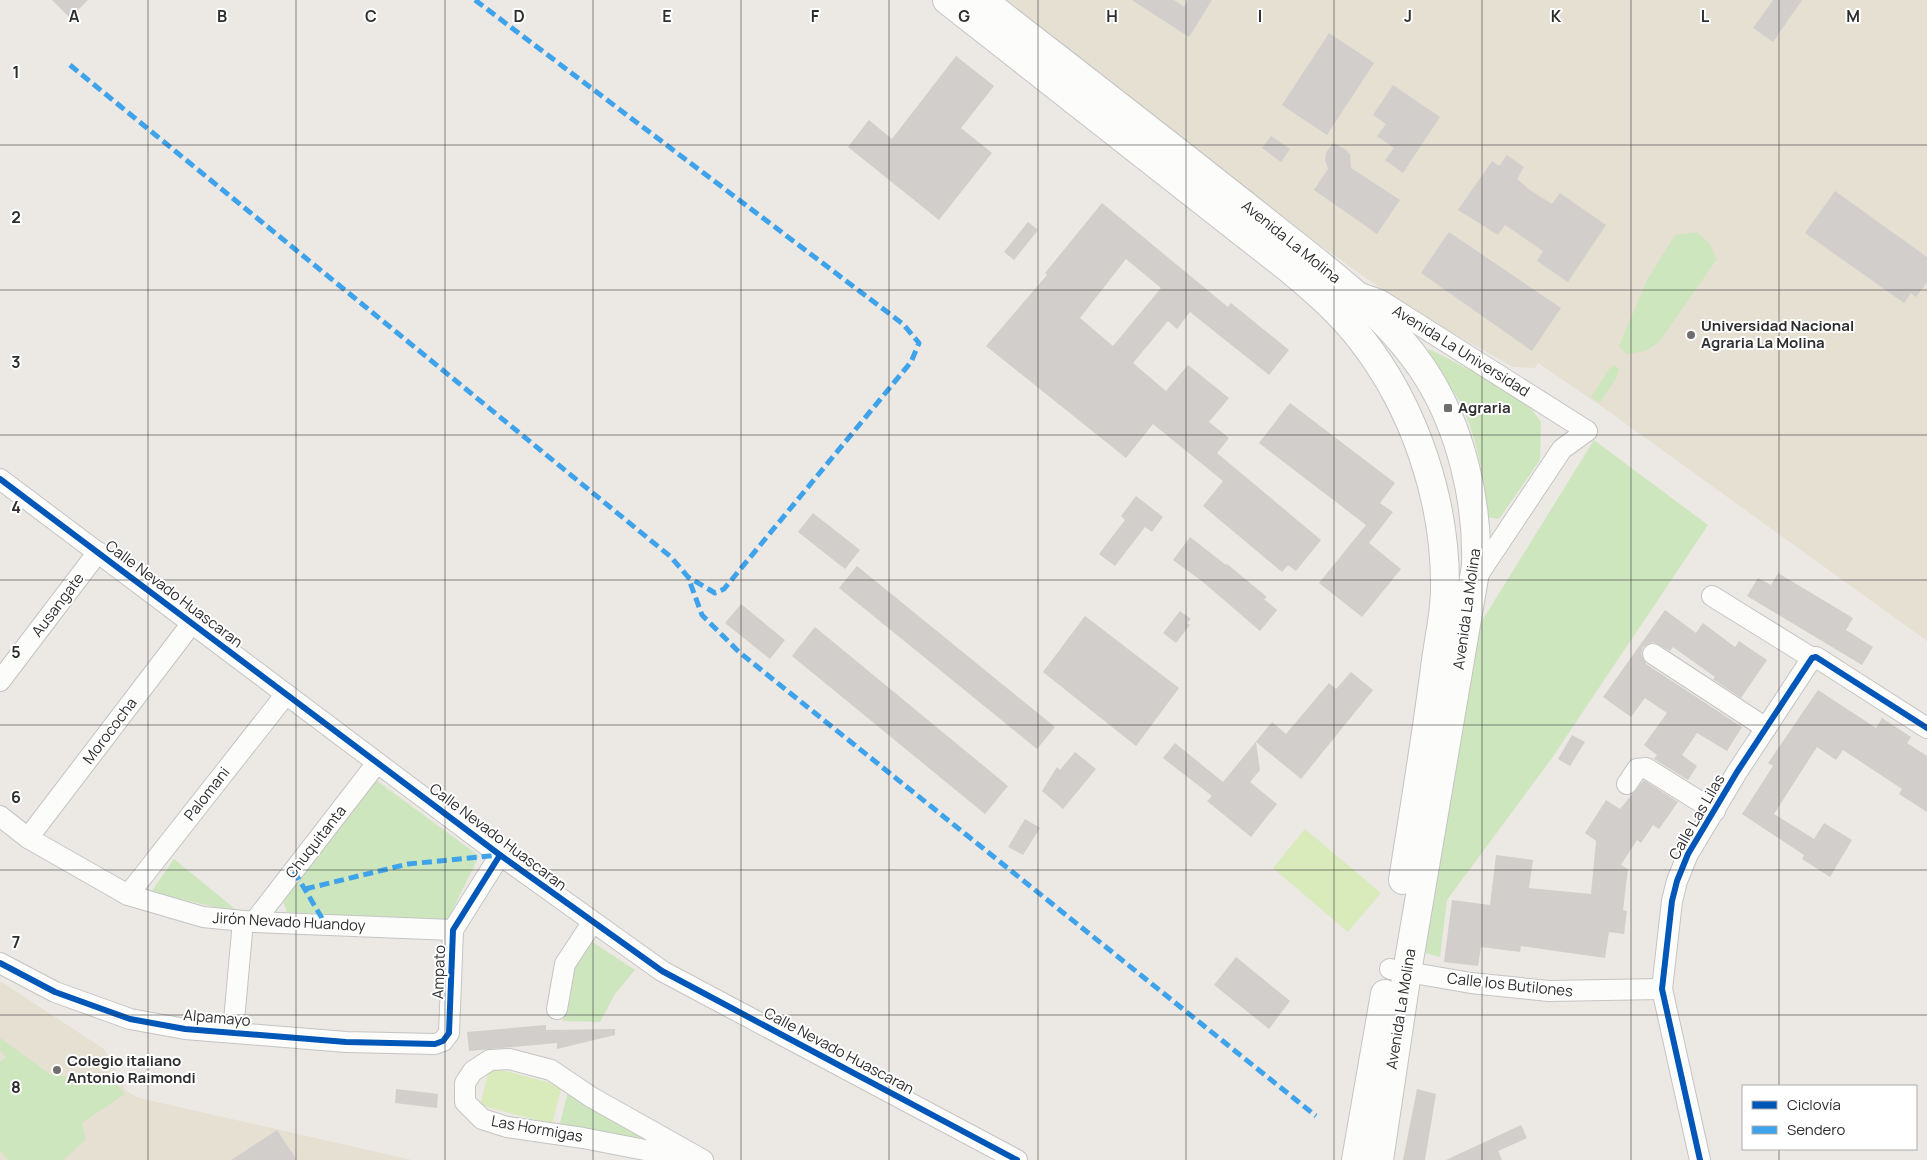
<svg xmlns="http://www.w3.org/2000/svg" width="1927" height="1160" font-family="Manrope,sans-serif">
  <style>
    .education { fill: #e6e0d3 }
    .green { fill: #cee6be }
    .pitch { fill: #d9eabb }
    .building { fill: #d1cecb; fill-rule: evenodd }
    .lines { fill: none; stroke-linecap: round; stroke-linejoin: round }
    .street-casing { stroke: #c5c4c5; stroke-width: 22 }
    .secondary-casing { stroke: #c5c4c5; stroke-width: 30 }
    .street { stroke: #fcfcfb; stroke-width: 20 }
    .secondary { stroke: #fcfcfb; stroke-width: 28 }
    .quiet { stroke: #3ea3eb; stroke-width: 5; stroke-dasharray: 10 5; stroke-linecap: butt }
    .cycleway-casing { stroke: #fff; stroke-width: 9 }
    .cycleway { stroke: #0057b8; stroke-width: 6 }
    .grid { fill: none; stroke: #2e2e2e; stroke-width: 1; stroke-opacity: 0.55 }
    .poi-dot { fill: #706f6e; stroke: #fff; stroke-width: 2 }
    .labels { text-anchor: middle; stroke-width: 4; stroke-linejoin: round; paint-order: stroke }
    .street-label { font-size: 15px; fill: #2e2e2e; stroke: #fff }
    .poi-label { font-size: 15px; font-weight: bold; fill: #2e2e2e; stroke: #fff; text-anchor: start }
    .grid-label { font-size: 16px; text-anchor: middle; font-weight: bold; fill: #2e2e2e; stroke: #fff; stroke-width: 4; stroke-linejoin: round; paint-order: stroke }
  </style>
  <rect width="100%" height="100%" fill="#ece8e4"/>
  <!-- education -->
  <g class="education">
    <path d="M 1000,0 L 1927,0 L 1927,641 L 1604,408 L 1538,363 L 1535,368 L 1513,367 L 1405,306 L 1235,184 Z"/>
    <path d="M 0,981 L 104,1049 L 126,1091 L 139,1098 L 412,1160 L 0,1160 Z"/>
  </g>
  <!-- green -->
  <g class="green">
    <path d="M 1697,232 L 1709,243 L 1717,259 L 1659,342 L 1646,351 L 1627,354 L 1619,346 L 1647,280 L 1675,235 Z"/>
    <path d="M 1429,349 L 1523,397 L 1541,422 L 1540,460 L 1499,519 L 1487,517 C 1485,480 1476,431 1458,399 C 1449,384 1437,369 1427,355 Z"/>
    <path d="M 1614,365 L 1619,369 L 1617,377 L 1600,403 L 1591,397 L 1609,369 Z"/>
    <path d="M 1594,440 L 1708,525 L 1552,758 L 1447,900 L 1440,957 L 1421,952 L 1472,637 Z"/>
    <path d="M 376,780 L 479,856 L 447,921 L 287,912 L 283,901 Z"/>
    <path d="M 174,859 L 240,913 L 151,892 Z"/>
    <path d="M 591,941 L 635,970 L 615,994 L 600,1022 L 563,1021 C 566,990 568,965 591,941 Z"/>
    <path d="M 0,1038 L 50,1074 L 104,1082 L 111,1078 L 125,1094 L 82,1123 L 86,1139 L 64,1160 L 8,1160 L 0,1151 L 0,1062 L 6,1057 L 0,1051 Z"/>
    <path d="M 568,1091 L 657,1140 L 559,1127 Z"/>
  </g>
  <!-- pitch -->
  <g class="pitch">
    <path d="M 1305,829 L 1381,893 L 1348,932 L 1273,868 Z"/>
    <path d="M 490,1067 L 562,1086 L 552,1124 L 480,1105 Z"/>
  </g>
  <!-- building -->
  <g class="building">
    <path d="M 52,0 L 88,0 L 70,18 Z"/>
    <path d="M 1132,0 L 1174,0 L 1184,7 L 1188,0 L 1212,0 L 1189,37 Z"/>
    <path d="M 1773,0 L 1802,0 L 1773,42 L 1753,28 Z"/>
    <path d="M 1329,33 L 1374,63 L 1327,135 L 1282,105 Z"/>
    <path d="M 956,56 L 994,86 L 961,128 L 992,153 L 939,220 L 848,147 L 869,120 L 892,139 Z"/>
    <path d="M 1393,85 L 1440,117 L 1403,173 L 1385,160 L 1394,148 L 1377,136 L 1386,124 L 1373,115 Z"/>
    <path d="M 1271,136 L 1290,149 L 1281,162 L 1262,148 Z"/>
    <path d="M 1333,143 L 1345,149 L 1350,154 L 1351,168 L 1400,200 L 1377,234 L 1314,190 L 1328,169 L 1325,160 L 1326,153 Z"/>
    <path d="M 1507,155 L 1524,167 L 1517,179 L 1530,190 L 1552,204 L 1560,193 L 1606,225 L 1568,282 L 1537,261 L 1543,251 L 1505,225 L 1498,235 L 1458,210 L 1492,161 L 1499,166 Z"/>
    <path d="M 1835,191 L 1927,257 L 1927,282 L 1916,297 L 1911,293 L 1904,303 L 1805,233 Z"/>
    <path d="M 1102,203 L 1228,307 L 1231,303 L 1289,350 L 1269,375 L 1190,312 L 1177,329 L 1168,321 L 1133,363 L 1166,391 L 1188,365 L 1229,398 L 1209,422 L 1229,438 L 1217,453 L 1321,540 L 1296,571 L 1288,565 L 1282,572 L 1203,506 L 1223,481 L 1153,424 L 1126,458 L 986,346 L 1047,275 L 1045,273 ZM 1126,259 L 1161,288 L 1113,346 L 1080,318 Z"/>
    <path d="M 1028,222 L 1038,230 L 1014,260 L 1004,252 Z"/>
    <path d="M 1449,232 L 1561,308 L 1532,351 L 1421,273 Z"/>
    <path d="M 1290,403 L 1395,483 L 1380,503 L 1393,512 L 1369,543 L 1401,569 L 1362,617 L 1319,583 L 1366,525 L 1259,443 Z"/>
    <path d="M 1136,496 L 1163,517 L 1152,532 L 1145,527 L 1115,566 L 1099,554 L 1125,520 L 1121,516 Z"/>
    <path d="M 813,513 L 860,550 L 845,569 L 798,532 Z"/>
    <path d="M 1190,537 L 1226,565 L 1227,564 L 1267,597 L 1264,599 L 1277,610 L 1260,631 L 1203,582 L 1173,560 Z"/>
    <path d="M 857,566 L 1055,727 L 1037,749 L 839,588 Z"/>
    <path d="M 1778,573 L 1853,618 L 1846,630 L 1873,647 L 1862,665 L 1747,596 L 1758,578 L 1771,585 Z"/>
    <path d="M 741,604 L 785,640 L 770,659 L 725,623 Z"/>
    <path d="M 1665,610 L 1696,633 L 1703,623 L 1735,647 L 1739,641 L 1767,660 L 1741,698 L 1713,679 L 1715,677 L 1673,647 L 1670,651 L 1653,642 L 1643,647 L 1641,654 L 1646,664 L 1742,727 L 1727,751 L 1697,733 L 1682,755 L 1697,766 L 1688,780 L 1654,759 L 1657,755 L 1644,745 L 1667,713 L 1645,698 L 1631,717 L 1603,697 Z"/>
    <path d="M 1180,611 L 1191,619 L 1187,623 L 1190,625 L 1176,643 L 1163,633 Z"/>
    <path d="M 1085,616 L 1179,688 L 1136,746 L 1043,672 Z"/>
    <path d="M 815,627 L 1008,786 L 985,814 L 792,656 Z"/>
    <path d="M 1351,672 L 1373,690 L 1301,779 L 1256,742 L 1260,770 L 1250,782 L 1277,804 L 1251,837 L 1207,801 L 1212,796 L 1163,758 L 1175,743 L 1223,782 L 1272,722 L 1286,734 L 1329,683 L 1336,689 Z"/>
    <path d="M 1818,690 L 1876,728 L 1882,718 L 1911,737 L 1907,743 L 1927,756 L 1927,812 L 1899,794 L 1902,789 L 1843,750 L 1836,760 L 1817,747 L 1774,814 L 1814,839 L 1824,823 L 1852,840 L 1830,877 L 1802,859 L 1804,855 L 1742,814 L 1773,766 L 1768,763 Z"/>
    <path d="M 1572,735 L 1585,742 L 1570,766 L 1558,759 Z"/>
    <path d="M 1075,752 L 1096,769 L 1063,809 L 1042,791 L 1057,767 L 1060,770 Z"/>
    <path d="M 1644,780 L 1678,802 L 1659,829 L 1653,825 L 1641,843 L 1637,840 L 1621,865 L 1628,869 L 1623,910 L 1627,911 L 1624,934 L 1609,932 L 1605,958 L 1521,946 L 1520,952 L 1481,947 L 1478,966 L 1444,962 L 1452,900 L 1490,905 L 1496,855 L 1533,860 L 1529,888 L 1591,894 L 1596,841 L 1585,833 L 1606,800 L 1620,809 Z"/>
    <path d="M 1025,819 L 1040,828 L 1023,855 L 1008,847 Z"/>
    <path d="M 1236,957 L 1290,1001 L 1269,1029 L 1214,985 Z"/>
    <path d="M 546,1025 L 546,1030 L 615,1029 L 615,1035 L 557,1049 L 557,1043 L 469,1051 L 467,1032 Z"/>
    <path d="M 396,1089 L 438,1094 L 437,1108 L 395,1103 Z"/>
    <path d="M 1417,1089 L 1436,1094 L 1425,1160 L 1403,1160 Z"/>
    <path d="M 1521,1125 L 1527,1138 L 1498,1151 L 1502,1160 L 1446,1160 Z"/>
    <path d="M 277,1130 L 297,1160 L 231,1160 Z"/>
  </g>
  <g class="lines">
    <defs>
      <g id="street">
        <path d="M 1360,293 L 1380,300 L 1587,431 L 1562,449 L 1474,581"/>
        <path d="M 0,479 L 500,855 L 662,971 L 1017,1160"/>
        <path d="M 1712,596 L 1812,658"/>
        <path d="M 1653,654 L 1766,728"/>
        <path d="M 0,681 L 98,552"/>
        <path d="M 1627,784 L 1637,769 L 1646,768 L 1715,811"/>
        <path d="M 0,816 L 28,838 L 128,895 L 203,917 L 254,922 L 453,930"/>
        <path d="M 28,838 L 192,623"/>
        <path d="M 128,895 L 286,694"/>
        <path d="M 254,922 L 377,763"/>
        <path d="M 0,963 L 55,992 L 130,1019 L 185,1029 L 346,1042 L 435,1044 L 443,1041 L 449,1033 L 453,930 L 500,855"/>
        <path d="M 1390,969 L 1471,983 L 1549,991 L 1662,989"/>
        <path d="M 557,1009 L 565,964 L 592,923"/>
        <path d="M 233,1032 L 243,921"/>
        <path d="M 697,1160 L 583,1138 L 507,1127 L 482,1119 L 465,1102 L 465,1083 L 473,1071 L 490,1060 L 509,1059 L 551,1070 L 591,1097 L 703,1160"/>
        <path d="M 1700,1160 L 1662,989 L 1672,901 L 1677,881 L 1688,854 L 1737,772 L 1812,658 L 1816,657 L 1927,728"/>
      </g>
      <g id="secondary">
        <path d="M 947,0 L 1292,271 C 1317,292 1341,313 1361,339 C 1415,408 1446,501 1445,589 C 1445,615 1438,642 1435,668 C 1426,739 1414,810 1403,880"/>
        <path d="M 982,0 C 1075,72 1168,144 1261,218 C 1319,265 1385,310 1426,374 C 1461,429 1478,501 1476,566 L 1407,972 L 1379,1160"/>
        <path d="M 1356,1160 L 1385,994"/>
      </g>
    </defs>
    <!-- street casing -->
    <use href="#street" class="street-casing"/>
    <!-- secondary casing -->
    <use href="#secondary" class="secondary-casing"/>
    <!-- street -->
    <use href="#street" class="street"/>
    <!-- secondary -->
    <use href="#secondary" class="secondary"/>
    <!-- quiet -->
    <g class="quiet">
      <path d="M 475,0 L 903,324 L 919,343 L 911,362 L 724,589 L 715,593 L 688,577"/>
      <path d="M 70,65 L 671,557 L 688,577 L 702,615 L 739,652 L 1316,1116"/>
      <path d="M 294,871 L 326,925"/>
      <path d="M 305,889 L 408,864 L 500,855"/>
    </g>
    <defs>
      <g id="cycleway">
        <path d="M 0,479 L 500,855 L 662,971 L 1017,1160"/>
        <path d="M 0,963 L 55,992 L 130,1019 L 185,1029 L 346,1042 L 435,1044 L 443,1041 L 449,1033 L 453,930 L 500,855"/>
        <path d="M 1700,1160 L 1662,989 L 1672,901 L 1677,881 L 1688,854 L 1737,772 L 1812,658 L 1816,657 L 1927,728"/>
      </g>
    </defs>
    <!-- cycleway casing -->
    <use href="#cycleway" class="cycleway-casing"/>
    <!-- cycleway -->
    <use href="#cycleway" class="cycleway"/>
  </g>
  <!-- grid -->
  <path class="grid" d="M 148,0 L 148,1160M 296,0 L 296,1160M 445,0 L 445,1160M 593,0 L 593,1160M 741,0 L 741,1160M 889,0 L 889,1160M 1038,0 L 1038,1160M 1186,0 L 1186,1160M 1334,0 L 1334,1160M 1482,0 L 1482,1160M 1631,0 L 1631,1160M 1779,0 L 1779,1086M 0,145 L 1927,145M 0,290 L 1927,290M 0,435 L 1927,435M 0,580 L 1927,580M 0,725 L 1927,725M 0,870 L 1927,870M 0,1015 L 1927,1015M 1779,1149 L 1779,1160"/>
  <!-- markers -->
  <g class="poi-dot">
    <circle cx="1691" cy="335" r="5"/>
    <rect x="1443" y="403" width="10" height="10" rx="2.5"/>
    <circle cx="57" cy="1070" r="5"/>
  </g>
  <g class="labels">
    <!-- street labels -->
    <g class="street-label">
      <text transform="translate(1291 242) rotate(39)" y="5">Avenida La Molina</text>
      <text transform="translate(1461 351) rotate(32)" y="5">Avenida La Universidad</text>
      <text transform="translate(174 594) rotate(37)" y="5">Calle Nevado Huascaran</text>
      <text transform="translate(58 605) rotate(-53)" y="5">Ausangate</text>
      <text transform="translate(1467 609) rotate(-82)" y="5">Avenida La Molina</text>
      <text transform="translate(110 731) rotate(-53)" y="5">Morococha</text>
      <text transform="translate(207 794) rotate(-52)" y="5">Palomani</text>
      <text transform="translate(1697 817) rotate(-60)" y="5">Calle Las Lilas</text>
      <text transform="translate(498 837) rotate(37)" y="5">Calle Nevado Huascaran</text>
      <text transform="translate(316 842) rotate(-52)" y="5">Chuquitanta</text>
      <text transform="translate(289 922) rotate(3)" y="5">Jirón Nevado Huandoy</text>
      <text transform="translate(439 972) rotate(-88)" y="5">Ampato</text>
      <text transform="translate(1510 985) rotate(6)" y="5">Calle los Butilones</text>
      <text transform="translate(1401 1009) rotate(-81)" y="5">Avenida La Molina</text>
      <text transform="translate(217 1018) rotate(5)" y="5">Alpamayo</text>
      <text transform="translate(839 1051) rotate(28)" y="5">Calle Nevado Huascaran</text>
      <text transform="translate(537 1129) rotate(10)" y="5">Las Hormigas</text>
    </g>
    <!-- poi labels -->
    <g class="poi-label">
      <text x="1701" y="331">Universidad Nacional<tspan x="1701" dy="17">Agraria La Molina</tspan></text>
      <text x="1458" y="413">Agraria</text>
      <text x="67" y="1066">Colegio italiano<tspan x="67" dy="17">Antonio Raimondi</tspan></text>
    </g>
  </g>
  <g class="grid-label">
    <text x="74" y="22">A</text>
    <text x="222" y="22">B</text>
    <text x="371" y="22">C</text>
    <text x="519" y="22">D</text>
    <text x="667" y="22">E</text>
    <text x="815" y="22">F</text>
    <text x="964" y="22">G</text>
    <text x="1112" y="22">H</text>
    <text x="1260" y="22">I</text>
    <text x="1408" y="22">J</text>
    <text x="1556" y="22">K</text>
    <text x="1705" y="22">L</text>
    <text x="1853" y="22">M</text>
    <text x="16" y="78">1</text>
    <text x="16" y="223">2</text>
    <text x="16" y="368">3</text>
    <text x="16" y="513">4</text>
    <text x="16" y="658">5</text>
    <text x="16" y="803">6</text>
    <text x="16" y="948">7</text>
    <text x="16" y="1093">8</text>
  </g>
  <!-- legend -->
  <rect x="1742" y="1085" width="175" height="65" fill="#ffffff" stroke="#ababab"/>
  <rect x="1752" y="1101" width="25" height="8" fill="#0057b8" stroke="#ababab"/>
  <text x="1787" y="1110" font-size="15" fill="#2e2e2e">Ciclovía</text>
  <rect x="1752" y="1126" width="25" height="8" fill="#3ea3eb" stroke="#ababab"/>
  <text x="1787" y="1135" font-size="15" fill="#2e2e2e">Sendero</text>
</svg>
